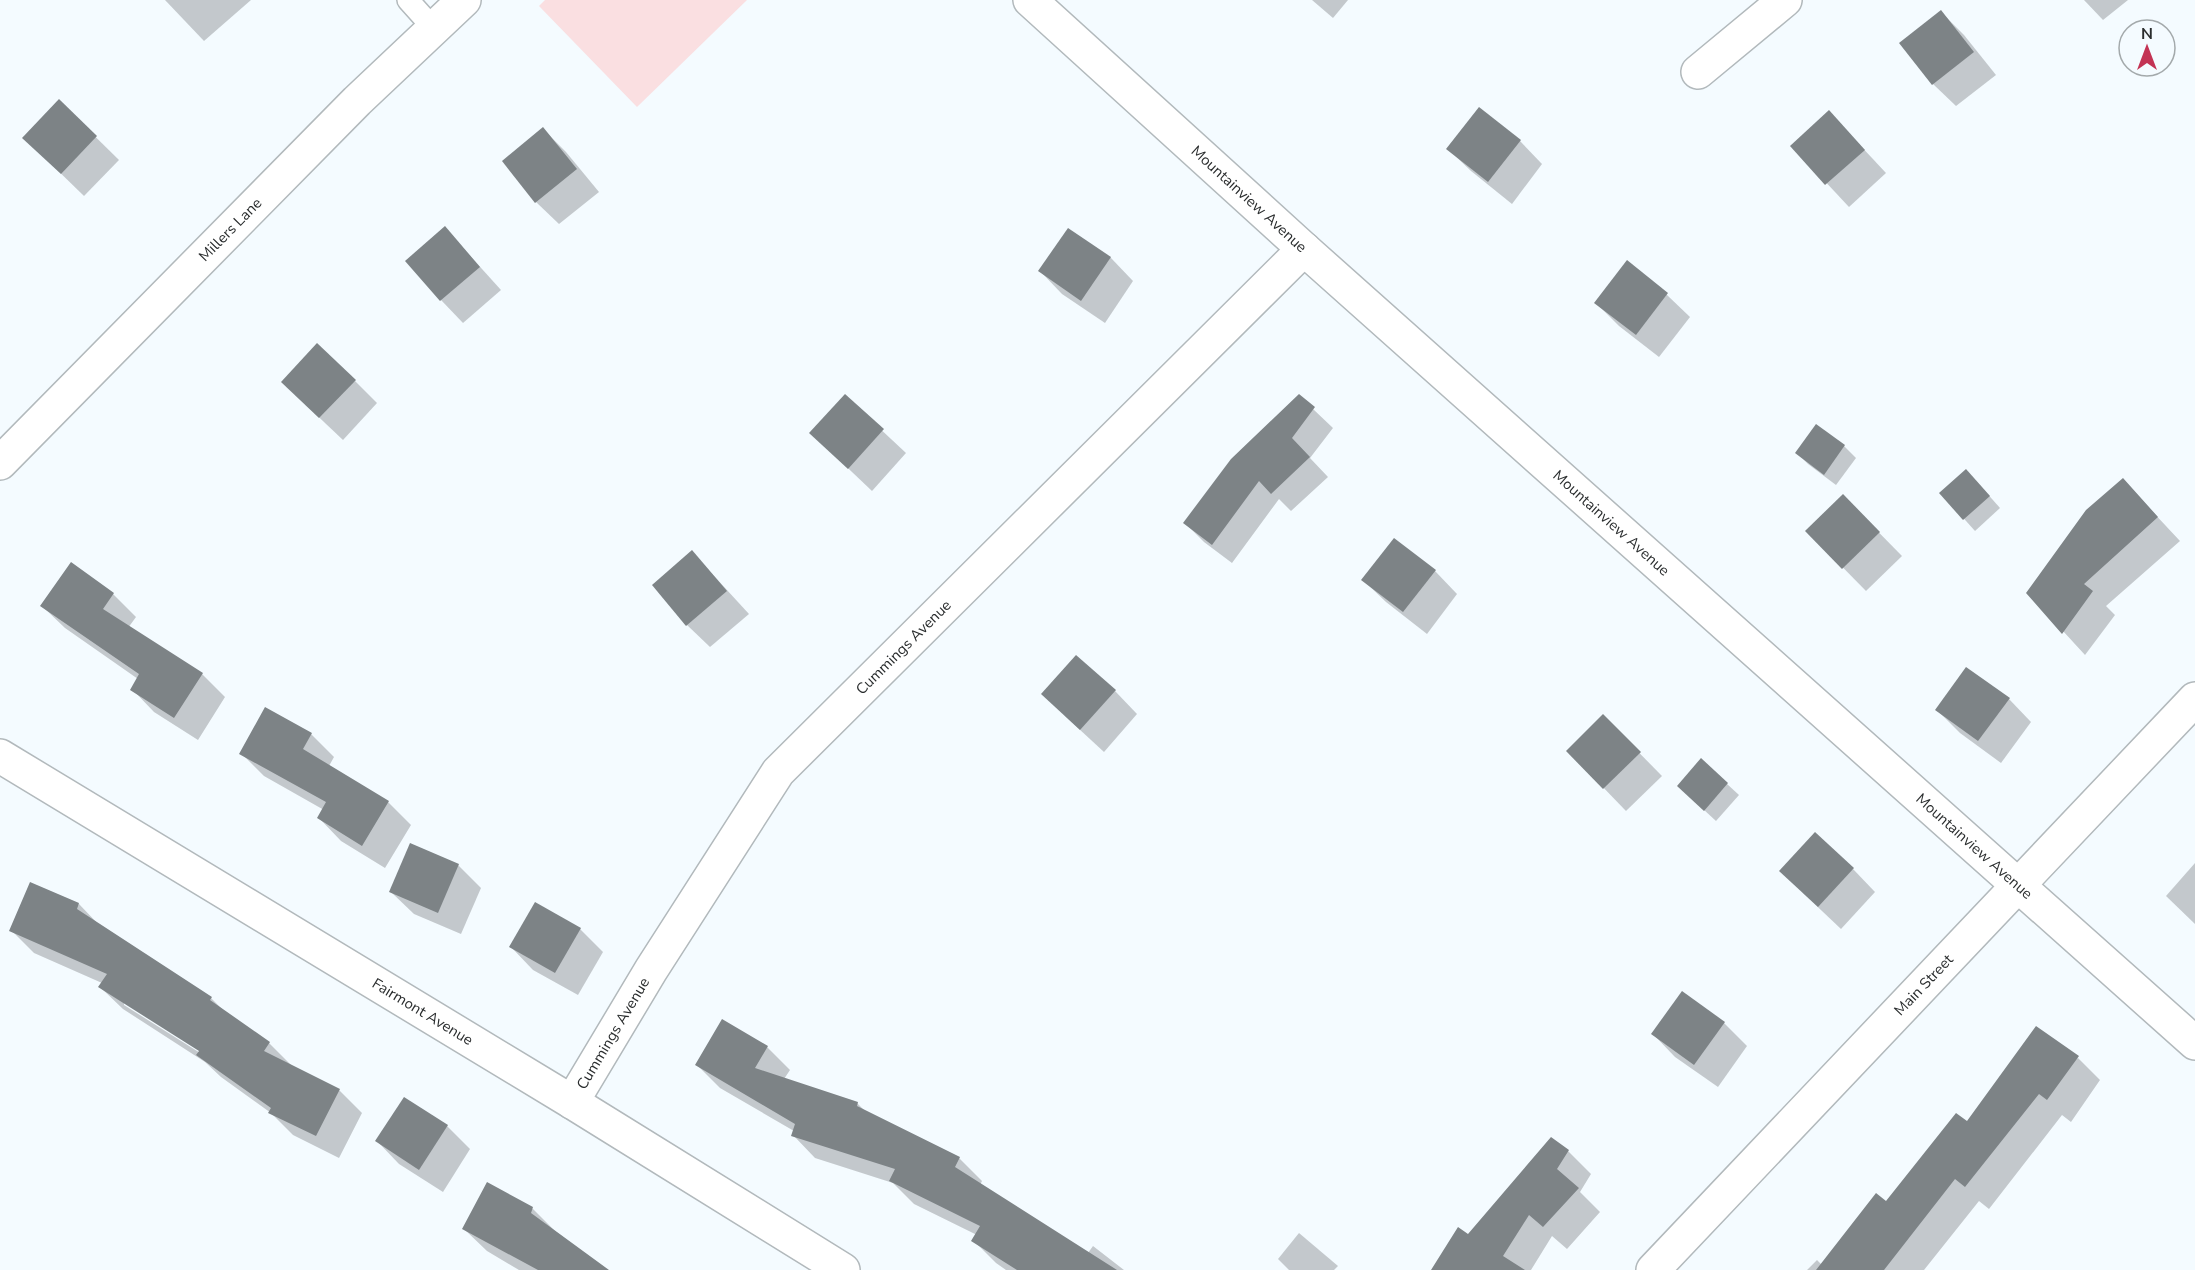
<svg xmlns="http://www.w3.org/2000/svg" width="2195" height="1270" font-family="'Nunito Sans',sans-serif">
  <style>
    .green { fill: #fadfe1 }
    .shadow { fill: #0003; fill-rule: evenodd }
    .building { fill: #7d8386 }
    .lines { fill: none; stroke-linecap: round; stroke-linejoin: round }
    .lane-casing { stroke: #b2b9bc; stroke-width: 24 }
    .street-casing { stroke: #b2b9bc; stroke-width: 36 }
    .lane { stroke: #fff; stroke-width: 21 }
    .street { stroke: #fff; stroke-width: 33 }
    .labels { text-anchor: middle; stroke-width: 6; stroke-linejoin: round; paint-order: stroke }
    .street-label { font-size: 15px; fill: #2a2d2e; stroke: #f4fbff }
  </style>
  <rect width="100%" height="100%" fill="#f4fbff"/>
  <!-- green -->
  <path class="green" d="M 545,0 L 747,0 L 637,107 L 539,6 Z"/>
  <!-- shadow -->
  <g class="shadow">
    <path d="M 165,0 L 251,0 L 204,41 Z"/>
    <path d="M 1312,0 L 1348,0 L 1333,18 Z"/>
    <path d="M 2084,0 L 2128,0 L 2103,20 Z"/>
    <path d="M 1941,12 L 1964,35 L 1996,75 L 1956,106 L 1933,84 Z"/>
    <path d="M 59,101 L 119,160 L 84,196 L 47,160 Z"/>
    <path d="M 1829,112 L 1886,173 L 1849,207 L 1792,146 Z"/>
    <path d="M 543,129 L 566,152 L 599,192 L 559,224 L 536,202 Z"/>
    <path d="M 1520,141 L 1542,164 L 1512,204 L 1471,171 L 1448,149 Z"/>
    <path d="M 445,228 L 501,290 L 463,323 L 441,300 Z"/>
    <path d="M 1068,230 L 1111,258 L 1133,281 L 1105,323 L 1062,294 L 1040,271 Z"/>
    <path d="M 1627,262 L 1667,295 L 1690,317 L 1659,357 L 1619,326 L 1596,303 Z"/>
    <path d="M 355,381 L 377,403 L 343,440 L 306,405 Z"/>
    <path d="M 845,396 L 906,453 L 872,491 L 811,433 Z"/>
    <path d="M 1313,409 L 1333,428 L 1310,458 L 1328,477 L 1291,511 L 1279,499 L 1232,563 L 1204,542 L 1185,523 Z"/>
    <path d="M 1816,426 L 1844,446 L 1856,458 L 1836,485 L 1808,464 L 1797,453 Z"/>
    <path d="M 2123,480 L 2180,541 L 2106,606 L 2115,615 L 2085,655 L 2028,593 Z"/>
    <path d="M 1977,482 L 2000,508 L 1975,531 L 1941,493 Z"/>
    <path d="M 1843,496 L 1902,556 L 1866,591 L 1807,531 Z"/>
    <path d="M 692,552 L 749,614 L 710,647 L 687,625 Z"/>
    <path d="M 71,564 L 113,594 L 136,617 L 128,628 L 202,674 L 225,697 L 198,740 L 154,712 L 132,689 L 138,679 L 65,628 L 42,606 Z"/>
    <path d="M 1435,571 L 1457,594 L 1427,634 L 1386,602 L 1363,580 Z"/>
    <path d="M 1115,691 L 1137,714 L 1104,752 L 1065,716 Z"/>
    <path d="M 2009,699 L 2031,722 L 2001,763 L 1960,733 L 1937,710 Z"/>
    <path d="M 1603,716 L 1662,776 L 1626,811 L 1568,751 Z"/>
    <path d="M 311,734 L 334,757 L 329,766 L 388,802 L 411,825 L 385,868 L 341,841 L 319,818 L 324,810 L 264,776 L 241,753 Z"/>
    <path d="M 1701,760 L 1739,795 L 1716,821 L 1690,797 Z"/>
    <path d="M 2195,863 L 2195,924 L 2166,896 Z"/>
    <path d="M 458,865 L 481,888 L 461,934 L 414,914 L 391,892 Z"/>
    <path d="M 1853,869 L 1875,892 L 1841,929 L 1803,893 Z"/>
    <path d="M 79,904 L 100,926 L 211,998 L 225,1012 L 269,1043 L 292,1066 L 339,1090 L 362,1113 L 339,1158 L 293,1135 L 271,1113 L 221,1077 L 205,1062 L 123,1009 L 100,987 L 102,983 L 34,953 L 11,930 ZM 124,1002 L 206,1054 L 205,1056 L 124,1005 Z"/>
    <path d="M 580,929 L 603,952 L 578,995 L 533,970 L 511,947 Z"/>
    <path d="M 1724,1023 L 1747,1046 L 1718,1087 L 1675,1057 L 1653,1034 Z"/>
    <path d="M 767,1047 L 790,1070 L 784,1079 L 857,1103 L 867,1113 L 959,1158 L 982,1181 L 980,1185 L 1088,1253 L 1093,1246 L 1124,1270 L 1006,1270 L 996,1263 L 973,1240 L 977,1235 L 914,1204 L 893,1183 L 815,1158 L 793,1135 L 794,1131 L 720,1088 L 697,1065 Z"/>
    <path d="M 2078,1058 L 2100,1080 L 2071,1122 L 2062,1115 L 1989,1209 L 1979,1201 L 1924,1270 L 1807,1270 L 1817,1260 L 1822,1265 L 1967,1123 Z"/>
    <path d="M 404,1099 L 447,1126 L 470,1149 L 443,1192 L 399,1164 L 377,1141 Z"/>
    <path d="M 1552,1139 L 1568,1151 L 1591,1174 L 1580,1192 L 1600,1212 L 1567,1249 L 1552,1236 L 1531,1270 L 1433,1270 L 1468,1236 Z"/>
    <path d="M 487,1184 L 533,1209 L 555,1231 L 607,1270 L 519,1270 L 487,1251 L 464,1229 Z"/>
    <path d="M 1299,1233 L 1338,1266 L 1334,1270 L 1289,1270 L 1278,1259 Z"/>
  </g>
  <!-- building -->
  <g class="building">
    <path d="M 1941,10 L 1974,52 L 1932,85 L 1899,43 Z"/>
    <path d="M 59,99 L 97,136 L 61,174 L 22,138 Z"/>
    <path d="M 1479,107 L 1521,140 L 1488,182 L 1446,149 Z"/>
    <path d="M 1829,110 L 1865,150 L 1825,185 L 1790,146 Z"/>
    <path d="M 543,127 L 577,169 L 535,203 L 502,161 Z"/>
    <path d="M 445,226 L 480,267 L 440,301 L 405,261 Z"/>
    <path d="M 1068,228 L 1111,257 L 1081,301 L 1038,271 Z"/>
    <path d="M 1627,260 L 1668,293 L 1636,335 L 1594,303 Z"/>
    <path d="M 317,343 L 356,380 L 319,418 L 281,382 Z"/>
    <path d="M 845,394 L 884,429 L 848,469 L 809,433 Z"/>
    <path d="M 1299,394 L 1315,407 L 1292,438 L 1310,457 L 1271,494 L 1259,481 L 1212,545 L 1183,523 L 1231,459 Z"/>
    <path d="M 1816,424 L 1845,445 L 1824,475 L 1795,453 Z"/>
    <path d="M 1966,469 L 1990,496 L 1963,520 L 1939,493 Z"/>
    <path d="M 2123,478 L 2158,517 L 2084,584 L 2093,591 L 2062,634 L 2026,593 L 2086,510 Z"/>
    <path d="M 1843,494 L 1880,532 L 1842,569 L 1805,531 Z"/>
    <path d="M 1394,538 L 1436,570 L 1403,612 L 1361,580 Z"/>
    <path d="M 692,550 L 727,591 L 686,626 L 652,585 Z"/>
    <path d="M 71,562 L 114,593 L 103,609 L 203,673 L 174,718 L 130,690 L 139,674 L 40,606 Z"/>
    <path d="M 1076,655 L 1116,690 L 1080,730 L 1041,694 Z"/>
    <path d="M 1966,667 L 2010,698 L 1978,741 L 1935,710 Z"/>
    <path d="M 265,707 L 312,733 L 303,749 L 389,801 L 362,846 L 317,818 L 326,802 L 239,754 Z"/>
    <path d="M 1603,714 L 1641,752 L 1603,789 L 1566,751 Z"/>
    <path d="M 1701,758 L 1728,783 L 1704,811 L 1677,786 Z"/>
    <path d="M 1815,832 L 1854,868 L 1818,907 L 1779,871 Z"/>
    <path d="M 410,843 L 459,864 L 438,913 L 389,892 Z"/>
    <path d="M 30,882 L 79,903 L 77,909 L 212,997 L 210,1000 L 270,1042 L 264,1051 L 340,1089 L 316,1136 L 268,1113 L 271,1108 L 196,1055 L 199,1051 L 98,987 L 107,974 L 9,931 Z"/>
    <path d="M 535,902 L 581,928 L 555,973 L 509,947 Z"/>
    <path d="M 1682,991 L 1725,1022 L 1694,1065 L 1651,1034 Z"/>
    <path d="M 722,1019 L 768,1046 L 755,1068 L 858,1102 L 857,1106 L 960,1157 L 955,1167 L 1117,1270 L 1017,1270 L 971,1241 L 980,1226 L 889,1181 L 895,1169 L 791,1136 L 795,1124 L 695,1065 Z"/>
    <path d="M 2036,1026 L 2079,1056 L 2047,1100 L 2039,1094 L 1965,1187 L 1955,1179 L 1884,1270 L 1816,1270 L 1876,1193 L 1886,1201 L 1956,1113 L 1967,1121 Z"/>
    <path d="M 404,1097 L 448,1125 L 419,1170 L 375,1141 Z"/>
    <path d="M 1551,1137 L 1569,1150 L 1557,1169 L 1579,1188 L 1543,1227 L 1529,1215 L 1503,1256 L 1525,1270 L 1431,1270 L 1458,1227 L 1468,1234 Z"/>
    <path d="M 487,1182 L 533,1207 L 531,1213 L 609,1270 L 538,1270 L 462,1229 Z"/>
  </g>
  <g class="lines">
    <defs>
      <path id="lane" d="M 408,0 L 434,29"/>
      <g id="street">
        <path id="s1" d="M 1030,0 L 1304,249 L 2195,1043"/>
        <path d="M 1698,72 L 1785,0"/>
        <path id="s2" d="M 0,463 L 357,101 L 464,0"/>
        <path id="s3" d="M 0,756 L 572,1102 L 843,1270"/>
        <path id="s4" d="M 572,1102 L 651,970 L 778,772 L 1304,249"/>
        <path id="s5" d="M 1653,1270 L 2195,699"/>
      </g>
    </defs>
    <!-- lane casing -->
    <use href="#lane" class="lane-casing"/>
    <!-- street casing -->
    <use href="#street" class="street-casing"/>
    <!-- lane -->
    <use href="#lane" class="lane"/>
    <!-- street -->
    <use href="#street" class="street"/>
  </g>
  <g class="labels">
    <!-- street labels -->
    <g class="street-label">
      <text dy="5" stroke="none"><textPath href="#s1" startOffset="296">Mountainview Avenue</textPath></text>
      <text dy="5" stroke="none"><textPath href="#s2" startOffset="328">Millers Lane</textPath></text>
      <text dy="5" stroke="none"><textPath href="#s1" startOffset="782">Mountainview Avenue</textPath></text>
      <text dy="5" stroke="none"><textPath href="#s4" startOffset="566">Cummings Avenue</textPath></text>
      <text dy="5" stroke="none"><textPath href="#s1" startOffset="1268">Mountainview Avenue</textPath></text>
      <text dy="5" stroke="none"><textPath href="#s5" startOffset="393">Main Street</textPath></text>
      <text dy="5" stroke="none"><textPath href="#s3" startOffset="494">Fairmont Avenue</textPath></text>
      <text dy="5" stroke="none"><textPath href="#s4" startOffset="80">Cummings Avenue</textPath></text>
    </g>
  </g>
  <!-- north arrow -->
  <g transform="translate(2147 48)"><circle r="28" fill="#f4fbff" stroke="#a3a9ab" stroke-width="1.5"/>
  <path d="M0-4.5L10 22L0 15L-10 22Z" fill="#c33354"/>
  <text y="-9" font-size="16" font-weight="bold" text-anchor="middle" fill="#2a2d2e">N</text>
  </g>
</svg>
